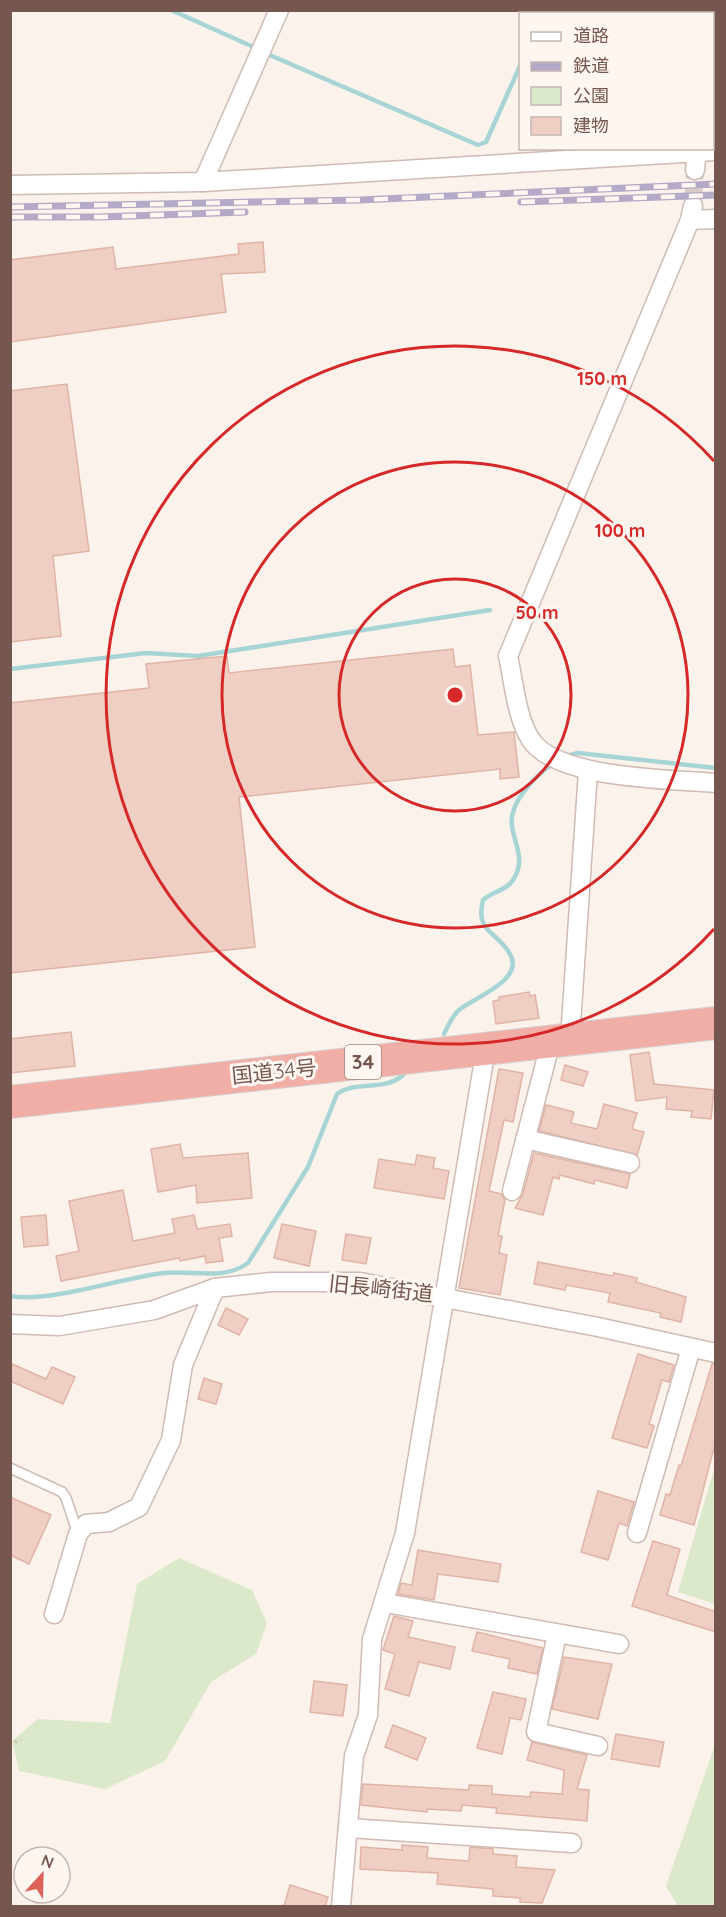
<svg xmlns="http://www.w3.org/2000/svg" width="726" height="1917" font-family="Quicksand,'Noto Sans JP',sans-serif">
  <style>
    .green { fill: #dbe9ca }
    .lines { fill: none; stroke-linecap: round; stroke-linejoin: round }
    .stream { stroke: #a7d5d5; stroke-width: 4.5 }
    .building { fill: #efcfc4; stroke: #e1b3a6; stroke-width: 1.5 }
    .street-tunnel { stroke: #dacbc4; stroke-width: 18; stroke-dasharray: 18 9; stroke-linecap: butt }
    .lane-casing { stroke: #cfbbb3; stroke-width: 12 }
    .street-casing { stroke: #cfbbb3; stroke-width: 21 }
    .highway-casing { stroke: #d8d0ce; stroke-width: 34 }
    .path { stroke: #d5b1a7; stroke-width: 3; stroke-dasharray: 1.5 4.5; stroke-linecap: butt }
    .lane { stroke: #fff; stroke-width: 9 }
    .street { stroke: #fff; stroke-width: 18 }
    .highway { stroke: #f1aea7; stroke-width: 32 }
    .rail-casing { stroke: #b4a9c6; stroke-width: 7 }
    .rail { stroke: #fef7f1; stroke-width: 4.5; stroke-dasharray: 14; stroke-linecap: butt }
    .ring { fill: none; stroke: #d62828; stroke-width: 3 }
    .labels { text-anchor: middle; stroke-width: 6; stroke-linejoin: round; paint-order: stroke }
    .shield { fill: #fef7f1; stroke: #9e8780; stroke-width: 1.5 }
    .shield-label { font-size: 20px; font-weight: bold; fill: #75574f }
    .street-label { font-size: 21px; fill: #75574f; stroke: #fef7f1 }
    .centre { fill: #d62828; stroke: #fef7f1; stroke-width: 3 }
    .ring-label { font-size: 18px; text-anchor: middle; font-weight: bold; fill: #d62828; stroke: #fef7f1; stroke-width: 6; stroke-linejoin: round; paint-order: stroke }
  </style>
  <rect width="100%" height="100%" fill="#fbf2eb"/>
  <!-- green -->
  <g class="green">
    <path d="M 715,1466 L 716,1466 L 715,1604 L 678,1592 Z"/>
    <path d="M 179,1558 L 252,1590 L 267,1623 L 256,1654 L 211,1682 L 165,1761 L 105,1789 L 19,1771 L 12,1741 L 38,1719 L 110,1723 L 137,1584 Z"/>
    <path d="M 715,1745 L 715,1906 L 678,1906 L 666,1886 Z"/>
  </g>
  <g class="lines">
    <!-- stream -->
    <g class="stream">
      <path d="M 171,10 L 258,49"/>
      <path d="M 544,14 L 546,10"/>
      <path d="M 265,53 L 478,145 L 486,142 L 520,66"/>
      <path d="M 10,669 L 146,653 L 198,656 L 490,610"/>
      <path d="M 566,756 L 578,753 L 716,768"/>
      <path d="M 444,1034 C 448,1026 452,1016 459,1010 C 471,999 526,980 510,954 C 496,930 475,933 483,900 C 492,892 507,890 513,880 C 526,860 515,846 512,826 C 508,803 536,775 554,763"/>
      <path d="M 10,1296 C 51,1303 120,1278 164,1273 C 194,1270 223,1281 248,1263 L 308,1167 L 337,1094 C 356,1080 384,1092 403,1075"/>
    </g>
  </g>
  <!-- building -->
  <g class="building">
    <path d="M 263,242 L 265,272 L 221,274 L 226,312 L 10,342 L 10,260 L 113,247 L 116,269 L 239,254 L 238,244 Z"/>
    <path d="M 67,384 L 89,551 L 53,556 L 61,636 L 10,642 L 10,391 Z"/>
    <path d="M 453,649 L 455,667 L 470,665 L 478,735 L 514,732 L 519,777 L 500,779 L 500,769 L 239,797 L 255,947 L 10,973 L 10,703 L 149,688 L 146,664 L 227,656 L 229,673 Z"/>
    <path d="M 529,992 L 530,996 L 535,995 L 539,1018 L 496,1024 L 493,1001 L 499,1000 L 499,997 Z"/>
    <path d="M 71,1032 L 75,1066 L 10,1073 L 10,1039 Z"/>
    <path d="M 649,1052 L 654,1084 L 714,1090 L 711,1119 L 691,1117 L 692,1111 L 666,1109 L 667,1097 L 636,1101 L 630,1055 Z"/>
    <path d="M 565,1065 L 588,1072 L 583,1086 L 561,1080 Z"/>
    <path d="M 499,1069 L 523,1073 L 513,1122 L 504,1120 L 489,1191 L 501,1194 L 505,1200 L 498,1236 L 502,1236 L 499,1253 L 507,1255 L 500,1295 L 459,1288 Z"/>
    <path d="M 604,1104 L 637,1113 L 632,1129 L 644,1132 L 637,1155 L 539,1131 L 546,1105 L 574,1112 L 571,1123 L 597,1129 Z"/>
    <path d="M 180,1144 L 183,1158 L 248,1153 L 252,1198 L 197,1203 L 196,1185 L 158,1192 L 151,1149 Z"/>
    <path d="M 534,1153 L 630,1174 L 627,1188 L 595,1180 L 594,1184 L 560,1175 L 559,1179 L 553,1177 L 543,1215 L 515,1208 L 523,1194 Z"/>
    <path d="M 417,1155 L 435,1158 L 433,1168 L 449,1171 L 444,1199 L 374,1188 L 379,1159 L 415,1165 Z"/>
    <path d="M 123,1190 L 133,1241 L 175,1233 L 172,1219 L 194,1215 L 197,1229 L 230,1224 L 232,1236 L 219,1238 L 223,1261 L 206,1263 L 205,1256 L 180,1261 L 179,1258 L 61,1281 L 56,1256 L 79,1251 L 69,1201 Z"/>
    <path d="M 46,1215 L 48,1245 L 24,1247 L 21,1217 Z"/>
    <path d="M 282,1224 L 316,1231 L 309,1266 L 274,1258 Z"/>
    <path d="M 346,1234 L 371,1238 L 366,1264 L 342,1260 Z"/>
    <path d="M 538,1262 L 613,1276 L 614,1273 L 637,1278 L 636,1282 L 686,1297 L 681,1322 L 660,1317 L 661,1313 L 608,1302 L 610,1293 L 566,1285 L 565,1290 L 534,1284 Z"/>
    <path d="M 226,1308 L 248,1319 L 239,1335 L 218,1325 Z"/>
    <path d="M 638,1354 L 674,1365 L 669,1382 L 662,1380 L 649,1424 L 654,1426 L 647,1448 L 612,1438 Z"/>
    <path d="M 10,1363 L 46,1379 L 52,1367 L 75,1377 L 63,1404 L 10,1381 Z"/>
    <path d="M 712,1364 L 716,1364 L 716,1440 L 694,1525 L 660,1515 L 666,1494 L 670,1495 L 679,1465 L 681,1466 Z"/>
    <path d="M 204,1378 L 222,1384 L 216,1404 L 198,1399 Z"/>
    <path d="M 598,1491 L 634,1502 L 627,1526 L 619,1523 L 608,1560 L 581,1552 Z"/>
    <path d="M 10,1497 L 51,1515 L 29,1564 L 10,1555 Z"/>
    <path d="M 653,1541 L 680,1549 L 667,1595 L 716,1612 L 716,1632 L 632,1606 Z"/>
    <path d="M 418,1550 L 501,1564 L 498,1582 L 438,1574 L 434,1600 L 398,1594 L 401,1583 L 412,1585 Z"/>
    <path d="M 394,1616 L 413,1621 L 408,1637 L 455,1647 L 450,1669 L 419,1662 L 409,1696 L 385,1689 L 395,1654 L 383,1650 Z"/>
    <path d="M 477,1632 L 543,1648 L 537,1674 L 508,1668 L 510,1659 L 472,1651 Z"/>
    <path d="M 564,1657 L 612,1664 L 598,1719 L 552,1709 Z"/>
    <path d="M 314,1681 L 347,1685 L 343,1716 L 310,1712 Z"/>
    <path d="M 493,1692 L 526,1699 L 521,1720 L 510,1718 L 502,1754 L 477,1748 Z"/>
    <path d="M 393,1725 L 426,1738 L 417,1760 L 385,1747 Z"/>
    <path d="M 616,1734 L 664,1742 L 659,1767 L 611,1759 Z"/>
    <path d="M 532,1742 L 587,1755 L 577,1789 L 589,1790 L 587,1821 L 496,1813 L 497,1808 L 462,1805 L 461,1811 L 427,1809 L 427,1812 L 361,1805 L 363,1784 L 469,1790 L 469,1785 L 492,1786 L 492,1794 L 530,1797 L 531,1792 L 562,1794 L 564,1770 L 527,1760 Z"/>
    <path d="M 402,1845 L 428,1847 L 427,1858 L 469,1861 L 470,1847 L 493,1849 L 493,1854 L 517,1856 L 516,1867 L 555,1870 L 542,1903 L 520,1902 L 520,1898 L 493,1896 L 493,1889 L 437,1884 L 438,1873 L 360,1869 L 361,1847 L 402,1850 Z"/>
    <path d="M 290,1885 L 328,1897 L 325,1906 L 284,1906 Z"/>
  </g>
  <g class="lines">
    <!-- street-tunnel -->
    <path class="street-tunnel" d="M 693,206 L 695,170"/>
    <defs>
      <path id="lane" d="M 10,1468 L 62,1492 L 66,1498 L 78,1534"/>
      <g id="street">
        <path d="M 712,113 L 716,106"/>
        <path d="M 695,170 L 697,148"/>
        <path d="M 203,182 L 279,10"/>
        <path d="M 10,185 L 203,182 L 716,151"/>
        <path d="M 693,206 L 690,220 L 508,656 C 514,682 516,717 531,740 C 557,779 670,779 716,783"/>
        <path d="M 690,220 L 716,219"/>
        <path d="M 570,1039 L 588,771"/>
        <path d="M 525,1139 L 630,1163"/>
        <path d="M 512,1191 L 551,1041"/>
        <path d="M 10,1324 L 59,1326 L 154,1310 L 215,1288 L 271,1282 L 360,1282 L 598,1327 L 716,1353"/>
        <path d="M 637,1533 L 691,1348"/>
        <path d="M 385,1603 L 619,1644"/>
        <path d="M 54,1614 L 78,1534 L 86,1524 L 109,1522 L 139,1507 L 171,1440 L 183,1365 L 215,1288"/>
        <path d="M 557,1634 L 536,1732 L 598,1746"/>
        <path d="M 348,1828 L 572,1843"/>
        <path d="M 341,1906 L 354,1756 L 368,1715 L 372,1639 L 405,1533 L 486,1048"/>
      </g>
      <path id="highway" d="M 10,1102 L 716,1023"/>
    </defs>
    <!-- lane casing -->
    <use href="#lane" class="lane-casing"/>
    <!-- street casing -->
    <use href="#street" class="street-casing"/>
    <!-- highway casing -->
    <use href="#highway" class="highway-casing"/>
    <!-- path -->
    <path class="path" d="M 10,1745 L 21,1739"/>
    <!-- lane -->
    <use href="#lane" class="lane"/>
    <!-- street -->
    <use href="#street" class="street"/>
    <!-- highway -->
    <use href="#highway" class="highway"/>
    <defs>
      <g id="rail">
        <path d="M 521,202 L 716,195"/>
        <path d="M 10,207 L 360,200 L 716,184"/>
        <path d="M 10,217 L 100,217 L 245,212"/>
      </g>
    </defs>
    <!-- rail casing -->
    <use href="#rail" class="rail-casing"/>
    <!-- rail -->
    <use href="#rail" class="rail"/>
  </g>
  <!-- distance rings -->
  <g class="ring">
    <circle cx="455" cy="695" r="116"/>
    <circle cx="455" cy="695" r="233"/>
    <path d="M714 929A349 349 0 1 1 714 461"/>
  </g>
  <g class="labels">
    <!-- shield labels -->
    <rect class="shield" x="345" y="1045" width="36" height="34" rx="4.5"/>
    <g class="shield-label">
      <text x="363" y="1069">34</text>
    </g>
    <!-- street labels -->
    <g class="street-label">
      <text transform="translate(274 1072) rotate(-6)" y="7">国道34号</text>
      <text transform="translate(381 1289) rotate(6)" y="7">旧長崎街道</text>
    </g>
  </g>
  <circle cx="455" cy="695" r="9" class="centre"/>
  <g class="ring-label">
    <text x="602" y="385">150 m</text>
    <text x="620" y="537">100 m</text>
    <text x="537" y="619">50 m</text>
  </g>
  <!-- border -->
  <rect width="726" height="1917" fill="none" stroke="#75574f" stroke-width="24"/>
  <!-- legend -->
  <rect x="519" y="12" width="195" height="138" fill="#fef7f1" stroke="#c7b7b0" stroke-width="1.5"/>
  <rect x="531" y="32" width="30" height="9" fill="#ffffff" stroke="#c7b7b0" stroke-width="1.5"/>
  <text x="573" y="42" font-size="18" fill="#75574f">道路</text>
  <rect x="531" y="62" width="30" height="9" fill="#b4a9c6" stroke="#c7b7b0" stroke-width="1.5"/>
  <text x="573" y="72" font-size="18" fill="#75574f">鉄道</text>
  <rect x="531" y="87" width="30" height="18" fill="#dbe9ca" stroke="#c7b7b0" stroke-width="1.5"/>
  <text x="573" y="102" font-size="18" fill="#75574f">公園</text>
  <rect x="531" y="117" width="30" height="18" fill="#efcfc4" stroke="#c7b7b0" stroke-width="1.5"/>
  <text x="573" y="132" font-size="18" fill="#75574f">建物</text>
  <!-- north arrow -->
  <g transform="translate(42 1875) rotate(22)"><circle r="28" fill="#fef7f1" stroke="#c7b7b0" stroke-width="1.5"/>
  <path d="M0-4.5L10 22L0 15L-10 22Z" fill="#dc6259"/>
  <text y="-9" font-size="16" font-weight="bold" text-anchor="middle" fill="#75574f">N</text>
  </g>
</svg>
